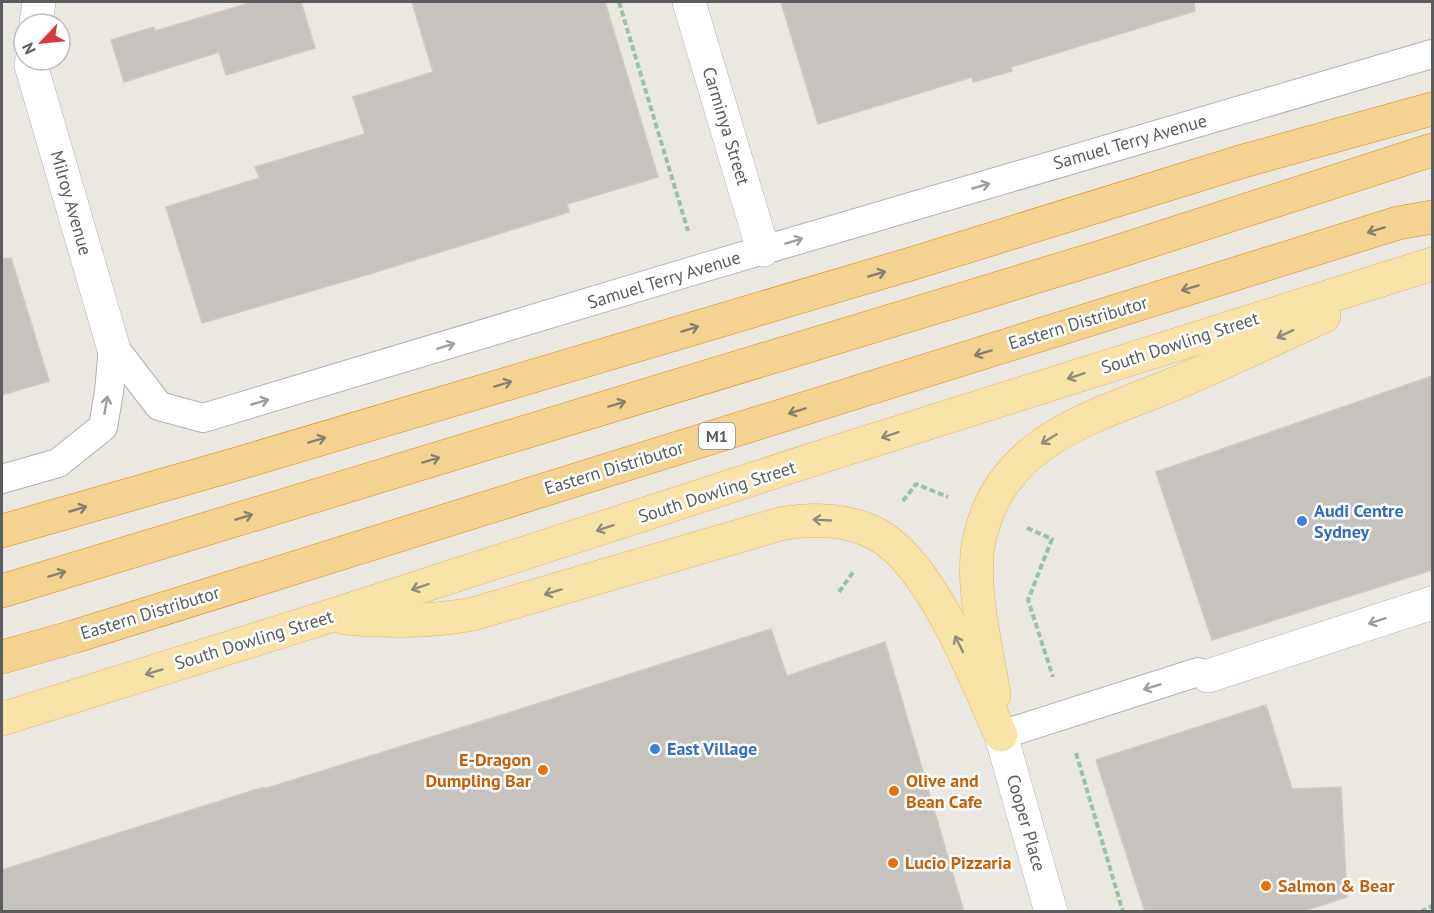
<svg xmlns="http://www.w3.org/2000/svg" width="1434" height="913" font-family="'PT Sans',sans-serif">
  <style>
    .building { fill: #c6c3be; stroke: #cfc9c0; stroke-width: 1.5 }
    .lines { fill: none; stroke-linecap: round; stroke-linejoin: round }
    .lane-casing { stroke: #aeb2b5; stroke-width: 30 }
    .street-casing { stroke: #aeb2b5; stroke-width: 34 }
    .primary-casing { stroke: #e5b460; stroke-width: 34 }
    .highway-casing { stroke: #da8a12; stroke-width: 34 }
    .path { stroke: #99c2a0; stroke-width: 4; stroke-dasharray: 6 3; stroke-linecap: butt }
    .lane { stroke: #fff; stroke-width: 28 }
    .street { stroke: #fff; stroke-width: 33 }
    .primary { stroke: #f8e4a9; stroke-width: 33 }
    .highway { stroke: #f4d28f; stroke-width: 33 }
    .oneway { stroke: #9b9ea0 }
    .oneway2 { stroke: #88806e }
    .oneway3 { stroke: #918c7a }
    .shop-dot { fill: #3f7fe0; stroke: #fff; stroke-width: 2 }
    .food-dot { fill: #e8710a; stroke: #fff; stroke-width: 2 }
    .labels { text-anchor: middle; stroke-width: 5; stroke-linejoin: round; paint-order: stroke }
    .shield { fill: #fff; stroke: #8b8e90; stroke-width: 1.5 }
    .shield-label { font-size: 16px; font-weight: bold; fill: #595d60 }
    .street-label { font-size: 18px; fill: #595d60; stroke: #fff }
    .shop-label { font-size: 18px; font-weight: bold; fill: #366cbe; stroke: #fff; text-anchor: start }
    .food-label { font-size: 18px; font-weight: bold; fill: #c56008; stroke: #fff; text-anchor: start }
  </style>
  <rect width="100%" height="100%" fill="#ebe8e1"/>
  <!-- building -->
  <g class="building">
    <path d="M 253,2 L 301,2 L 315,48 L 226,75 L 219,52 L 124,82 L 111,40 L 154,27 L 155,31 Z"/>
    <path d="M 412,2 L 605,2 L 658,177 L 567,204 L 569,212 L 376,272 L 202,323 L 166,207 L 259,178 L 255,167 L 365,134 L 353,97 L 433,72 Z"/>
    <path d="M 781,2 L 1194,2 L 1195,11 L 1011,67 L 1012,71 L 973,82 L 972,77 L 818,124 Z"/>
    <path d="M 11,258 L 49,381 L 2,395 L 2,259 Z"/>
    <path d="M 1432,376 L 1432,570 L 1212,640 L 1156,472 Z"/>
    <path d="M 771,629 L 787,676 L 885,642 L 964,912 L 2,912 L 2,870 L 264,787 L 264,789 L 486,720 Z"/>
    <path d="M 1266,705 L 1292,789 L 1341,787 L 1347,897 L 1300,912 L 1145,912 L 1096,760 Z"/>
  </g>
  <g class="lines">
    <defs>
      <g id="lane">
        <path d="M 113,346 L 159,406 L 203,418 L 699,269 L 1432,54"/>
        <path d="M 2,479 L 58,463 L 103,427 L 109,392 L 113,346"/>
        <path d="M 1001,735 L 1198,672 L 1208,676"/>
      </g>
      <g id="street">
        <path d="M 689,2 L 763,250"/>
        <path d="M 36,24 L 39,2"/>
        <path d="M 32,60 L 31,65 L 113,346"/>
        <path d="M 1208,676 L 1432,603"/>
        <path d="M 1001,735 L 1051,912"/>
      </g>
      <g id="primary">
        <path d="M 345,618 C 388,622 430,622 473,614 L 780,524 C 813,518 847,518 878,535 C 933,566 975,678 1001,735"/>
        <path d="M 994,695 C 987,651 970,583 979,541 C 1000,438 1095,417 1179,382 C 1228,361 1276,338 1324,316"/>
        <path d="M 2,719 L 330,616 L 836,452 L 1432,264"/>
      </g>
      <g id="highway">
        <path d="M 2,531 L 240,463 L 914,263 L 1240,162 L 1432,109"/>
        <path d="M 2,591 L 1104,256 L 1432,150"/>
        <path d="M 2,657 L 73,637 L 1398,223 L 1432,217"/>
      </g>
    </defs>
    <!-- lane casing -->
    <use href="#lane" class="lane-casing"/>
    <!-- street casing -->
    <use href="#street" class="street-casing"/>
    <!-- primary casing -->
    <use href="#primary" class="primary-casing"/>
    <!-- highway casing -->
    <use href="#highway" class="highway-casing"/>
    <!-- path -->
    <g class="path">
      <path d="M 619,2 L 688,231"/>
      <path d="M 903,501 L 916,484 L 948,497"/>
      <path d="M 1027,528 L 1052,539 L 1028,600 L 1053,677"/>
      <path d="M 839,592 L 854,571"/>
      <path d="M 1076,753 L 1123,912"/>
      <path d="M 1421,912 L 1432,906"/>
    </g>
    <!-- lane -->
    <use href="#lane" class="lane"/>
    <!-- street -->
    <use href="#street" class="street"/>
    <!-- primary -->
    <use href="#primary" class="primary"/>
    <!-- highway -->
    <use href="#highway" class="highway"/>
  </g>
  <!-- one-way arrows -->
  <defs><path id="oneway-shaft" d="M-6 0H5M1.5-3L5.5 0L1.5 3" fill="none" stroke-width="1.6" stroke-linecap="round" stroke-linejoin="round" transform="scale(1.5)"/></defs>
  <g class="oneway">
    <use href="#oneway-shaft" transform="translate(981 186) rotate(-16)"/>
    <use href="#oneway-shaft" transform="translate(794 241) rotate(-17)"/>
    <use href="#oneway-shaft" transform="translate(446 346) rotate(-17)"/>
    <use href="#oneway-shaft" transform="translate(260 402) rotate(-16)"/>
    <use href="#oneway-shaft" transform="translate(106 405) rotate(-80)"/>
    <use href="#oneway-shaft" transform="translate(1377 621) rotate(162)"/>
    <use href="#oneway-shaft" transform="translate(1152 687) rotate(163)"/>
  </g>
  <g class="oneway2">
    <use href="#oneway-shaft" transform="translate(1376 230) rotate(163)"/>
    <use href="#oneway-shaft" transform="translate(877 274) rotate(-16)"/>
    <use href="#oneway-shaft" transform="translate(1190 288) rotate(163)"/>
    <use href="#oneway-shaft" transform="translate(690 329) rotate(-17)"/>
    <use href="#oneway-shaft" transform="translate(983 353) rotate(163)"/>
    <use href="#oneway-shaft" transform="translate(503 384) rotate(-17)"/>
    <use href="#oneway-shaft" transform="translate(617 404) rotate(-17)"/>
    <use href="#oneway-shaft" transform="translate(797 411) rotate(163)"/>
    <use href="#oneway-shaft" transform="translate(317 440) rotate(-17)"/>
    <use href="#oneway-shaft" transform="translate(431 460) rotate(-17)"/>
    <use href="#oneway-shaft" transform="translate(78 509) rotate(-16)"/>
    <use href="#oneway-shaft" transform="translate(244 517) rotate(-17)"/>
    <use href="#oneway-shaft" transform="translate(57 574) rotate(-17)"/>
  </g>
  <g class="oneway3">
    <use href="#oneway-shaft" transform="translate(1285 334) rotate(155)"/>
    <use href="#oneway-shaft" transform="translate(1076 376) rotate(162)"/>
    <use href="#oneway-shaft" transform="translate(890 435) rotate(162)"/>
    <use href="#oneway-shaft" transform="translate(1049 439) rotate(148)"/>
    <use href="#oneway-shaft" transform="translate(822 520) rotate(-177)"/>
    <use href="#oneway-shaft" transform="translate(605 528) rotate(162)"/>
    <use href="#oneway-shaft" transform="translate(420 587) rotate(162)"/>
    <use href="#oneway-shaft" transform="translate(553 592) rotate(163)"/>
    <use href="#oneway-shaft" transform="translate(959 644) rotate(-116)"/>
    <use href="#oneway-shaft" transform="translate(154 672) rotate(163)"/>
  </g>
  <!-- markers -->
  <g class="shop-dot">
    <circle cx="1302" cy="521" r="6"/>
    <circle cx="655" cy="749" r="6"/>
  </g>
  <g class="food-dot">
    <circle cx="543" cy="770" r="6"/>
    <circle cx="894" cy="791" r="6"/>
    <circle cx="893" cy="863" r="6"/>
    <circle cx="1266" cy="886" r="6"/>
  </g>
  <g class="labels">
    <!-- shield labels -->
    <rect class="shield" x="699" y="423" width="36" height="26" rx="4.5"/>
    <g class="shield-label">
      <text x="717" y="442">M1</text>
    </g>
    <!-- street labels -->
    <g class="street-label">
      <text transform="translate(726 126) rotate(73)" y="6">Carminya Street</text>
      <text transform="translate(1130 142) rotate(-16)" y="6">Samuel Terry Avenue</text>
      <text transform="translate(71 203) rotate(74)" y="6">Milroy Avenue</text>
      <text transform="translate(664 280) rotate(-17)" y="6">Samuel Terry Avenue</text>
      <text transform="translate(1078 323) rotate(-17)" y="6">Eastern Distributor</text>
      <text transform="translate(1180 343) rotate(-18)" y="6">South Dowling Street</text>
      <text transform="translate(614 468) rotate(-17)" y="6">Eastern Distributor</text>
      <text transform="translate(717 492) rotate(-18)" y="6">South Dowling Street</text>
      <text transform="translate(150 613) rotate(-17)" y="6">Eastern Distributor</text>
      <text transform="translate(254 640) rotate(-17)" y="6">South Dowling Street</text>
      <text transform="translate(1026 823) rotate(74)" y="6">Cooper Place</text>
    </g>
    <!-- shop labels -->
    <g class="shop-label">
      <text x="1314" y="517">Audi Centre<tspan x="1314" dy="21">Sydney</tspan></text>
      <text x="667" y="755">East Village</text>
    </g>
    <!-- food labels -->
    <g class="food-label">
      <text x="531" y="766" text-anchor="end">E-Dragon<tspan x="531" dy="21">Dumpling Bar</tspan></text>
      <text x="906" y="787">Olive and<tspan x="906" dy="21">Bean Cafe</tspan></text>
      <text x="905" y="869">Lucio Pizzaria</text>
      <text x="1278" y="892">Salmon &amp; Bear</text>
    </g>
  </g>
  <!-- border -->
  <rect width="1434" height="913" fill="none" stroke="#595d60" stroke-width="6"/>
  <!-- north arrow -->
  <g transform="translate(42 42) rotate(244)"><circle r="28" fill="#ffffff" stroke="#bdbebf" stroke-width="1.5"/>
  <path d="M0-4.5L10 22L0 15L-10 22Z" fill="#da3839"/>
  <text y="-9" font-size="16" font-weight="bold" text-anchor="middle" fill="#595d60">N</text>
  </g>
</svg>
